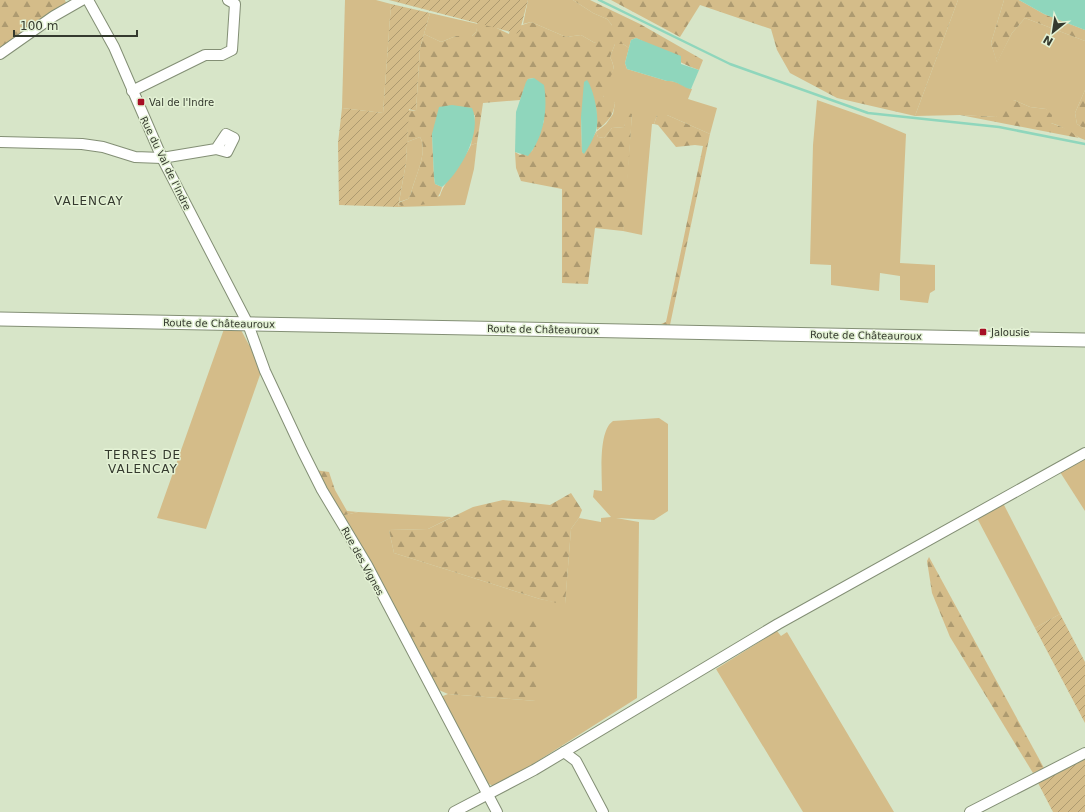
<svg xmlns="http://www.w3.org/2000/svg" width="1085" height="812" font-family="'DejaVu Sans',sans-serif">
  <style>
    .grass { fill: #d4bc89 }
    .forest { fill: url(#forest-firs) }
    .garden { fill: url(#garden-furrows) }
    .water { fill: #8fd6bc }
    .lines { fill: none; stroke-linecap: round; stroke-linejoin: round }
    .stream { stroke: #8fd6bc; stroke-width: 2.5 }
    .street-casing { stroke: #838f75; stroke-width: 12 }
    .secondary-casing { stroke: #838f75; stroke-width: 15 }
    .street { stroke: #fff; stroke-width: 10 }
    .secondary { stroke: #fff; stroke-width: 13 }
    .poi-dot { fill: #a70f25; stroke: #e4f2d5; stroke-width: 1.5 }
    .labels { text-anchor: middle; stroke-width: 3; stroke-linejoin: round; paint-order: stroke }
    .poi-label { font-size: 10px; fill: #34392e; stroke: #e4f2d5; text-anchor: start }
    .street-label { font-size: 10px; fill: #34392e; stroke: #e4f2d5 }
    .quarter-label { font-size: 12px; letter-spacing: 1px; fill: #34392e; stroke: #e4f2d5 }
  </style>
  <defs>
    <pattern id="forest-firs" width="22" height="20" patternUnits="userSpaceOnUse"><rect width="22" height="20" fill="#d4bc89"/><path d="M5 1l3.5 6h-7zM16 11l3.5 6h-7z" fill="#ad9a70"/></pattern>
    <pattern id="garden-furrows" width="10" height="10" patternUnits="userSpaceOnUse"><rect width="10" height="10" fill="#d4bc89"/><path d="M-1 1l2-2M0 10L10 0M9 11l2-2" fill="none" stroke="#ad9a70"/></pattern>
  </defs>
  <rect width="100%" height="100%" fill="#d7e5c8"/>
  <!-- grass -->
  <g class="grass">
    <path d="M 345,0 L 376,0 L 391,4 L 383,113 L 342,108 Z"/>
    <path d="M 528,0 L 573,0 L 593,13 L 607,19 L 612,25 L 595,43 L 581,35 L 566,37 L 531,22 L 523,24 Z"/>
    <path d="M 958,0 L 1004,0 L 991,43 L 997,62 L 1012,33 L 1025,18 L 1085,41 L 1085,90 L 1075,113 L 1077,124 L 1085,129 L 1085,140 C 1073,136 1066,127 1051,123 L 1046,109 L 1030,107 L 1014,100 L 996,117 L 960,115 L 915,116 Z"/>
    <path d="M 430,13 L 478,24 L 476,32 L 472,36 L 456,36 L 441,42 L 424,34 Z"/>
    <path d="M 615,44 L 623,44 L 629,48 L 625,63 L 627,69 L 667,81 C 677,80 684,87 692,89 L 688,99 L 717,108 L 710,134 L 667,115 L 657,115 L 654,124 L 652,124 L 642,235 L 623,231 L 632,114 L 626,121 L 624,127 L 612,128 L 604,138 L 598,137 L 596,132 L 606,124 L 613,114 L 615,103 L 603,98 C 604,93 605,89 606,84 C 610,71 618,72 610,57 Z"/>
    <path d="M 817,100 L 871,119 L 906,134 L 900,263 L 935,265 L 935,290 L 930,293 L 928,303 L 900,300 L 900,276 L 880,273 L 879,291 L 831,285 L 831,265 L 810,264 L 813,145 Z"/>
    <path d="M 420,137 C 429,152 414,178 411,194 L 408,199 L 399,202 L 406,163 L 407,142 Z"/>
    <path d="M 477,143 L 474,169 L 465,205 L 398,207 L 399,203 L 401,206 L 440,196 C 443,182 464,161 471,145 Z"/>
    <path d="M 224,329 L 241,330 L 249,345 L 254,348 L 261,372 L 206,529 L 157,518 Z"/>
    <path d="M 659,418 L 668,424 L 668,511 L 654,520 L 616,518 L 639,522 L 637,698 L 500,785 L 493,786 L 485,782 L 438,698 L 448,694 L 536,701 L 400,622 L 341,516 L 358,512 L 452,517 L 428,529 L 389,530 L 394,553 L 540,599 L 565,604 L 571,529 L 579,518 L 601,522 L 601,518 L 611,517 L 593,497 L 594,490 L 602,491 C 602,474 598,431 613,421 Z"/>
    <path d="M 1085,455 L 1085,511 L 1060,472 Z"/>
    <path d="M 1003,503 L 1060,614 L 1035,628 L 977,518 Z"/>
    <path d="M 777,631 L 781,636 L 787,632 L 894,812 L 803,812 L 716,669 Z"/>
  </g>
  <!-- forest -->
  <g class="forest">
    <path d="M 0,0 L 65,0 L 66,3 L 0,51 Z"/>
    <path d="M 573,0 L 590,0 L 640,24 L 703,60 L 699,70 C 675,62 659,48 636,38 L 631,40 L 629,48 L 623,44 L 615,44 L 610,57 C 616,68 613,73 607,83 L 608,90 L 603,97 L 609,98 L 615,103 C 613,116 608,122 597,130 L 596,107 L 581,117 L 582,152 L 584,153 L 596,132 L 598,137 L 604,138 L 612,128 L 624,127 L 627,112 L 632,114 L 625,218 L 623,231 L 595,228 L 588,284 L 562,283 L 562,189 L 521,181 L 516,168 L 515,152 L 520,155 L 532,151 L 544,121 L 534,78 L 528,79 L 520,100 L 483,103 L 477,143 L 471,145 L 475,115 L 432,134 L 434,177 L 435,184 L 442,187 C 437,209 419,204 401,206 L 398,203 L 408,199 L 411,194 C 414,178 429,152 420,137 L 407,142 L 408,110 L 416,111 L 420,48 L 424,34 L 441,42 L 456,36 L 472,36 L 476,32 L 478,19 L 509,34 L 510,29 L 531,22 L 566,37 L 581,35 L 595,43 L 600,29 L 612,25 L 607,19 L 593,13 Z"/>
    <path d="M 611,0 L 958,0 L 915,116 L 837,98 L 790,73 L 777,50 L 771,29 L 700,5 L 680,37 Z"/>
    <path d="M 1004,0 L 1019,0 L 1044,14 L 1085,30 L 1085,41 L 1025,18 L 1012,33 L 997,63 L 991,43 Z"/>
    <path d="M 1085,90 L 1085,129 L 1077,124 L 1075,113 Z"/>
    <path d="M 1014,100 L 1030,107 L 1046,109 L 1052,115 L 1051,123 L 1067,129 L 1079,138 L 960,115 L 996,117 L 1001,104 Z"/>
    <path d="M 657,115 L 667,115 L 710,134 L 670,325 L 661,324 L 666,322 L 703,146 L 695,145 L 676,147 L 658,125 L 654,124 Z"/>
    <path d="M 315,470 L 329,472 L 335,490 L 347,511 L 358,512 L 341,516 Z"/>
    <path d="M 571,493 L 582,510 L 579,518 L 571,529 L 565,605 L 540,599 L 394,553 L 389,530 L 428,529 L 473,507 L 503,500 L 550,505 Z"/>
    <path d="M 929,557 L 1044,768 L 1033,773 L 950,637 L 932,593 L 927,561 Z"/>
    <path d="M 539,621 L 536,701 L 448,694 L 432,687 L 400,622 Z"/>
  </g>
  <!-- garden -->
  <g class="garden">
    <path d="M 389,0 L 528,0 L 519,34 Z"/>
    <path d="M 391,4 L 430,13 L 420,48 L 416,111 L 409,109 L 406,163 L 398,207 L 339,205 L 338,143 L 342,108 L 383,113 Z"/>
    <path d="M 1060,614 L 1085,662 L 1085,723 L 1035,628 Z"/>
    <path d="M 1085,756 L 1085,812 L 1053,812 L 1037,781 Z"/>
  </g>
  <!-- water -->
  <g class="water">
    <path d="M 1019,0 L 1085,0 L 1085,30 L 1044,14 Z"/>
    <path d="M 636,38 L 681,56 L 681,64 L 699,70 L 691,89 C 683,88 677,80 667,81 L 627,69 L 625,63 L 631,40 Z"/>
    <path d="M 534,78 L 544,85 C 548,109 544,137 528,156 L 515,152 L 516,112 L 526,82 L 528,79 Z"/>
    <path d="M 587,80 C 594,90 600,119 596,131 C 593,139 589,147 584,154 L 582,152 L 581,117 L 584,82 Z"/>
    <path d="M 452,105 L 472,108 C 483,132 460,172 442,187 L 435,184 L 434,177 L 432,134 L 439,107 Z"/>
  </g>
  <g class="lines">
    <!-- stream -->
    <path class="stream" d="M 599,0 L 730,64 L 868,113 L 999,127 L 1085,144"/>
    <defs>
      <g id="street">
        <path d="M 88,0 L 114,47 L 162,158 L 248,324 L 265,371 L 302,450 L 322,490 L 367,565 L 497,812"/>
        <path d="M 0,54 L 54,16 L 82,0"/>
        <path d="M 132,91 L 205,55 L 222,55 L 232,50 L 235,4 L 228,0"/>
        <path d="M 0,142 L 82,144 L 103,147 L 135,157 L 162,158 L 216,149 L 227,152 L 234,138 L 226,134 L 216,149"/>
        <path d="M 564,752 L 576,761 L 603,812"/>
        <path d="M 454,812 L 534,770 L 778,624 L 1085,453"/>
        <path d="M 970,812 L 1085,753"/>
      </g>
      <path id="secondary" d="M 0,319 L 1085,340"/>
    </defs>
    <!-- street casing -->
    <use href="#street" class="street-casing"/>
    <!-- secondary casing -->
    <use href="#secondary" class="secondary-casing"/>
    <!-- street -->
    <use href="#street" class="street"/>
    <!-- secondary -->
    <use href="#secondary" class="secondary"/>
  </g>
  <!-- markers -->
  <g class="poi-dot">
    <rect x="137" y="98" width="8" height="8" rx="2"/>
    <rect x="979" y="328" width="8" height="8" rx="2"/>
  </g>
  <g class="labels">
    <!-- poi labels -->
    <g class="poi-label">
      <text x="149" y="106">Val de l'Indre</text>
      <text x="991" y="336">Jalousie</text>
    </g>
    <!-- street labels -->
    <g class="street-label">
      <text transform="translate(166 163) rotate(64)" y="4">Rue du Val de l'Indre</text>
      <text transform="translate(219 323) rotate(1)" y="4">Route de Châteauroux</text>
      <text transform="translate(543 329) rotate(1)" y="4">Route de Châteauroux</text>
      <text transform="translate(866 335) rotate(1)" y="4">Route de Châteauroux</text>
      <text transform="translate(363 561) rotate(61)" y="4">Rue des Vignes</text>
    </g>
    <!-- quarter labels -->
    <g class="quarter-label">
      <text x="89" y="205">VALENCAY</text>
      <text x="143" y="459">TERRES DE<tspan x="143" dy="14">VALENCAY</tspan></text>
    </g>
  </g>
  <!-- north arrow -->
  <g transform="translate(1053 32) rotate(210)" stroke="#e4f2d5" stroke-width="3" paint-order="stroke">
  <path d="M0-3L7 15L0 10L-7 15Z" fill="#34392e"/>
  <text y="-6" font-size="11" font-weight="bold" text-anchor="middle" fill="#34392e">N</text>
  </g>
  <!-- scale -->
  <path d="M14 30v6h123v-6" fill="none" stroke="#34392e" stroke-width="2"/>
  <text x="20" y="30" font-size="12" fill="#34392e" stroke="#e4f2d5" stroke-width="3" paint-order="stroke">100 m</text>
</svg>
